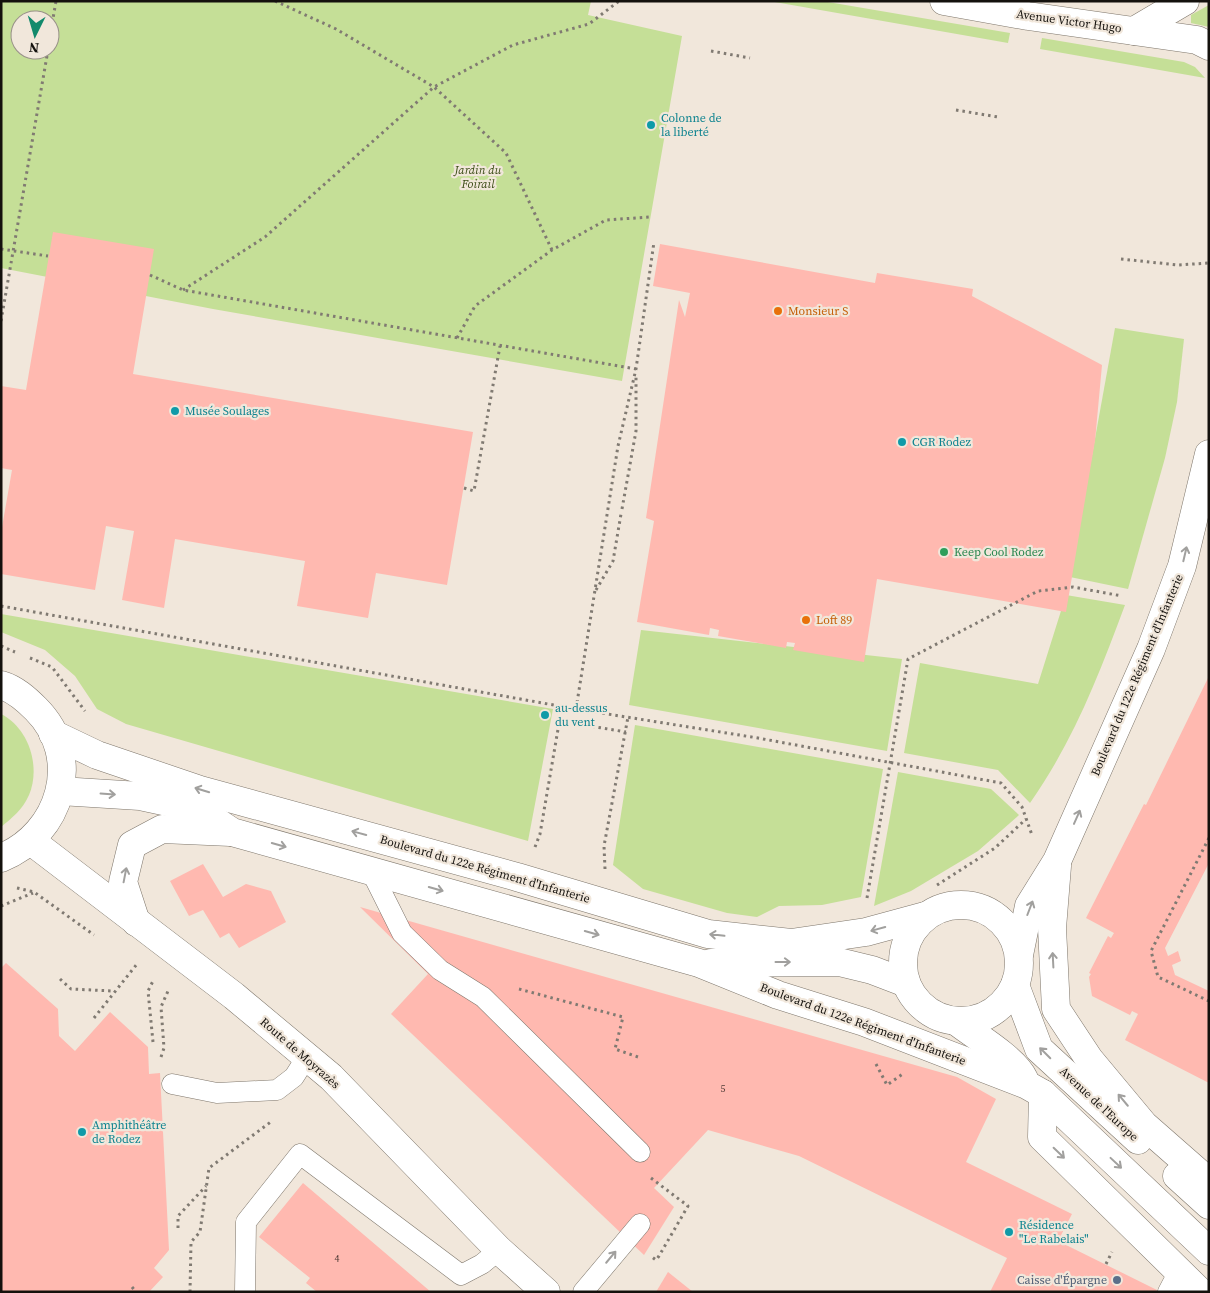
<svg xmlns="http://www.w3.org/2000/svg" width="1210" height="1293" font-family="'Source Serif 4',serif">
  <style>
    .green { fill: #c5df97; fill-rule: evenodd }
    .building { fill: #ffb9b0 }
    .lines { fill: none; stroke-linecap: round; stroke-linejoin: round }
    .lane-casing { stroke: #7e766b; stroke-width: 21 }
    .street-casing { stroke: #7e766b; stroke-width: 29 }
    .secondary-casing { stroke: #7e766b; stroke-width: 29 }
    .path { stroke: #807a72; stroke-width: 3; stroke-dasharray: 2.5 4; stroke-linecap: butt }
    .lane { stroke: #fff; stroke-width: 20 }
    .street { stroke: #fff; stroke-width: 28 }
    .secondary { stroke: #fff; stroke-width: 28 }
    .oneway { stroke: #a1a09e }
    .culture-dot { fill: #0f9aa8; stroke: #f1e7db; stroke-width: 2 }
    .food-dot { fill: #e8710a; stroke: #f1e7db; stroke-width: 2 }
    .leisure-dot { fill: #2e9e5b; stroke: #f1e7db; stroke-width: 2 }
    .service-dot { fill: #5c6f8a; stroke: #f1e7db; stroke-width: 2 }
    .labels { text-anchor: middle; stroke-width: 4.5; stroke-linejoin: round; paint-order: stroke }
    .number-label { font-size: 10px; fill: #4f3b36 }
    .street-label { font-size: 12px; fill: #14110d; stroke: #f1e7db }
    .culture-label { font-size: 12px; fill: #0d838f; stroke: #f1e7db; text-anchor: start }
    .park-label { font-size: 12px; font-style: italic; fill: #3b4c16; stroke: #f1e7db }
    .food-label { font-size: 12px; fill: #c56008; stroke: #f1e7db; text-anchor: start }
    .leisure-label { font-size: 12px; fill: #27864d; stroke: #f1e7db; text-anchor: start }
    .service-label { font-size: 12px; fill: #4e5e75; stroke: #f1e7db; text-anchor: end }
  </style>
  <rect width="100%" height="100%" fill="#f1e7db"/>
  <!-- green -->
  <g class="green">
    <path d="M 1,1 L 591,1 L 588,15 L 682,36 L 622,381 L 213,309 L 1,268 ZM 20,20 L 50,20 L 50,50 L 20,50 Z"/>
    <path d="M 769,1 L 822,1 L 1010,33 L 1008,43 Z"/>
    <path d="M 1209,5 L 1209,27 L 1191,23 L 1191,15 Z"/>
    <path d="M 1042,38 L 1184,62 L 1195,67 L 1205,78 L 1040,49 Z"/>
    <path d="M 1115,328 L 1184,339 L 1177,402 L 1165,458 L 1128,589 L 1070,577 Z"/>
    <path d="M 1066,595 L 1125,605 C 1098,677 1074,740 1030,803 L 998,770 L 904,753 L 920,663 L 1038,684 Z"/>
    <path d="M 1,614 L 553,709 L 528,841 L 126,724 L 97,709 L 75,676 L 45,650 L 1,632 Z"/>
    <path d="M 641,630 L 902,659 L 887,751 L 629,705 Z"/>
    <path d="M 1,714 C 29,728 41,767 29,795 C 23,809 12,818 1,827 Z"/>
    <path d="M 635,725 L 883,769 L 861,897 L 822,905 L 779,906 L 757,917 L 727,913 L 643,889 L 613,865 Z"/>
    <path d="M 898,772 L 991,789 L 1019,815 L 978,851 L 911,891 L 874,906 Z"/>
  </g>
  <!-- building -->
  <g class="building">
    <path d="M 53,232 L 154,249 L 133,374 L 473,432 L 447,585 L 376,573 L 368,618 L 297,606 L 305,561 L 175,539 L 164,608 L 122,600 L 134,531 L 106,526 L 95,590 L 1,574 L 1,533 L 12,470 L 1,468 L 1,386 L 26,390 Z"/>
    <path d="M 660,244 L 875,283 L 877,273 L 973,289 L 972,296 L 1102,365 L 1095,441 L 1066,612 L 877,579 L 864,662 L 793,650 L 795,643 L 787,642 L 786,648 L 718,636 L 719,630 L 710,628 L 709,635 L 637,622 L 654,521 L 646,518 L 679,300 L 685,317 L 690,293 L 653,286 Z"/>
    <path d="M 1209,676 L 1209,863 L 1165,948 L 1168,956 L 1178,951 L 1181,961 L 1172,965 L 1175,975 L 1209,991 L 1209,1083 L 1125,1040 L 1138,1014 L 1132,1011 L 1130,1015 L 1092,996 L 1089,977 L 1091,974 L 1089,973 L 1108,936 L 1111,938 L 1114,933 L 1086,918 L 1144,804 L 1146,805 Z"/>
    <path d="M 203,864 L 223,897 L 246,884 L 271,891 L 286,922 L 239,948 L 229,933 L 220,938 L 203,910 L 189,916 L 170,881 Z"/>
    <path d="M 360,907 L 957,1077 L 996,1099 L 966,1162 L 1072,1214 L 1058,1241 L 1157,1290 L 1156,1292 L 990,1292 L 1007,1258 L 799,1156 L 708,1130 L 654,1188 L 674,1207 L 644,1255 L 391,1014 L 428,974 Z"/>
    <path d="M 6,963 L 58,1009 L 59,1036 L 75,1051 L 110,1012 L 148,1047 L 149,1074 L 160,1073 L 169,1250 L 154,1268 L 163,1277 L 149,1292 L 1,1292 L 1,968 Z"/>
    <path d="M 303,1183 L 431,1292 L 317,1292 L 306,1283 L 310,1278 L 259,1237 Z"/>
    <path d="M 668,1272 L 693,1292 L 656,1292 Z"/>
  </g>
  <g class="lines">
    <defs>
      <g id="lane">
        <path d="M 371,871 L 402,933 L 440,970 L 483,997 L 640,1152"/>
        <path d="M 172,1084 L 217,1093 L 277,1090 L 294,1077 L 306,1058"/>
        <path d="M 245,1292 L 246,1222 L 300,1154 L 461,1275 L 482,1264 L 499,1250"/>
        <path d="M 583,1292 L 640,1224"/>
        <path d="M 1168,1292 L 1179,1271"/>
      </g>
      <path id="street" d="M 1043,1094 L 1042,1137 L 1200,1292"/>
      <g id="secondary">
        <path d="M 944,1 L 1028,16 L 1197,40 L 1209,46"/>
        <path d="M 1134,31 L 1185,1"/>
        <path d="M 1,685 C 15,689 26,699 36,709 C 84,757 61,834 1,858"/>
        <path d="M 53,734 L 97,755 L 200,790 L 517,877 L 708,934 L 791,943 L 866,932 L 925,916"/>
        <path d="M 60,791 L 140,796 L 196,808 L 232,832 L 699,963 L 778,995 L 864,1022 L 1027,1085 L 1043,1094 L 1209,1251"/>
        <path d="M 31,841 L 234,996 L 331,1077 L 499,1250 L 546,1292"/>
        <path d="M 1057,866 L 1052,928 L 1056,1009 L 1089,1059 L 1144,1125 L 1209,1182"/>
        <circle cx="961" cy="963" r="58"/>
        <path d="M 136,922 L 123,882 L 132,845 L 162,829 L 231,832"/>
        <path d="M 1019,955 L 1029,906 L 1057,861 L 1151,649 L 1182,566 L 1209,454"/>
        <path d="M 711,963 L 839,962 L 872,970 L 906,983"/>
        <path d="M 1015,985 L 1039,1049 L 1138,1140"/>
        <path d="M 956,1021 C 975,1036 1014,1058 1024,1079"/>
        <path d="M 1177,1176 L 1209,1205"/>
      </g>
    </defs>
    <!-- lane casing -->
    <use href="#lane" class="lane-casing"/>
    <!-- street casing -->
    <use href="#street" class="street-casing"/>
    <!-- secondary casing -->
    <use href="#secondary" class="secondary-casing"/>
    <!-- path -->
    <g class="path">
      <path d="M 275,1 L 336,29 L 434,87 L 506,153 L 552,250"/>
      <path d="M 50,36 L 56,1"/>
      <path d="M 711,51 L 750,58"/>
      <path d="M 956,110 L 998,117"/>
      <path d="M 1,249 L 48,256"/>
      <path d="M 1121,259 L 1178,265 L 1209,263"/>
      <path d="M 150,275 L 183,290 L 636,369"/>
      <path d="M 183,290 L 265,237 L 434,87 L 513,45 L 589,24 L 619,1"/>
      <path d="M 1,321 L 48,50"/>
      <path d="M 457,338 L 475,306 L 552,250 L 606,220 L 650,217"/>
      <path d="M 464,488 L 474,491 L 500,346"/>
      <path d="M 622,509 L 636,431 L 636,375"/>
      <path d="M 596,590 L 613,561 L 621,514"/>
      <path d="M 1,606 L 576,709 L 758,738 L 1001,783 L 1022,807 L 1032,835"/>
      <path d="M 1,646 L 15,652"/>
      <path d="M 30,658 L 52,667 L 85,711"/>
      <path d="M 576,709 L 618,446 L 636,369 L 654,242"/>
      <path d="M 560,721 L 626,732"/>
      <path d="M 1209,838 L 1151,951 L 1158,977 L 1209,1001"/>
      <path d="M 535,847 L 540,834 L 562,706"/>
      <path d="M 605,869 L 604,846 L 628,717"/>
      <path d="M 937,885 L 995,848 L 1026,819"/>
      <path d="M 17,888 L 34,892 L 94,935"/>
      <path d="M 867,898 L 908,659 L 1038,591 L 1073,587 L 1122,596"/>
      <path d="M 1,906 L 33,893"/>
      <path d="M 60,979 L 71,989 L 113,991"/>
      <path d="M 519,989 L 623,1017 L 615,1049 L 638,1057"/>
      <path d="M 94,1018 L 137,964"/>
      <path d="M 153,1042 L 148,991 L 154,979"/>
      <path d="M 161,1057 L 164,1048 L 161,1007 L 168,991"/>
      <path d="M 876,1064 L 887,1085 L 904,1073"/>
      <path d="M 651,1178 L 688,1206 L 659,1256 L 656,1260 L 652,1257"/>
      <path d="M 178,1228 L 178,1216 L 206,1186"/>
      <path d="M 1106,1264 L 1112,1252"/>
      <path d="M 132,1287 L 136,1292"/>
      <path d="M 190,1292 L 191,1242 L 200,1232 L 209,1168 L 272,1121"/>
    </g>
    <!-- lane -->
    <use href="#lane" class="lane"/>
    <!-- street -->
    <use href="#street" class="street"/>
    <!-- secondary -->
    <use href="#secondary" class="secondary"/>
  </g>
  <!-- one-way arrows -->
  <defs><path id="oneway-shaft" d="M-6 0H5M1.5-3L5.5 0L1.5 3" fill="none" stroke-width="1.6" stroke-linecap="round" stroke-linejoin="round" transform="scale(1.25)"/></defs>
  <g class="oneway">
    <use href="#oneway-shaft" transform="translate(1185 554) rotate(-77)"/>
    <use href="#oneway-shaft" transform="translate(202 790) rotate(-163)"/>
    <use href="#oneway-shaft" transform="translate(108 794) rotate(4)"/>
    <use href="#oneway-shaft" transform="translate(1077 817) rotate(-66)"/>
    <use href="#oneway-shaft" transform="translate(359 833) rotate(-165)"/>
    <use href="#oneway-shaft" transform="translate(279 845) rotate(16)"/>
    <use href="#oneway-shaft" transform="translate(125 875) rotate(-79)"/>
    <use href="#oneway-shaft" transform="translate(436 889) rotate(16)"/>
    <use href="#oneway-shaft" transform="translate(1030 908) rotate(-69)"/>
    <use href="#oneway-shaft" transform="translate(878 929) rotate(165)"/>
    <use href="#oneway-shaft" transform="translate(592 933) rotate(16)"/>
    <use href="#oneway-shaft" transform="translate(717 935) rotate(-174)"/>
    <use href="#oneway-shaft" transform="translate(1053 960) rotate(-93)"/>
    <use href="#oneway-shaft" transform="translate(783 962)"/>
    <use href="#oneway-shaft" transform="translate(1045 1053) rotate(-135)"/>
    <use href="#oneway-shaft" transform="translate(1123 1100) rotate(-130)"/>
    <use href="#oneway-shaft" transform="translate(1059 1153) rotate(44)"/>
    <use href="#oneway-shaft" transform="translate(1116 1163) rotate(43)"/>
    <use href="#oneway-shaft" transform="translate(611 1257) rotate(-50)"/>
  </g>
  <!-- markers -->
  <g class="culture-dot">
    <circle cx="651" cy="125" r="5"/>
    <circle cx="175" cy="411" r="5"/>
    <circle cx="902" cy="442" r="5"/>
    <circle cx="545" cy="715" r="5"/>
    <circle cx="82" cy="1132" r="5"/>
    <circle cx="1009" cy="1232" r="5"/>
  </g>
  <g class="food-dot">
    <circle cx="778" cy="311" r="5"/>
    <circle cx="806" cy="620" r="5"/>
  </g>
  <circle class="leisure-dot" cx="944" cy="552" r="5"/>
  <circle class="service-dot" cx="1117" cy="1280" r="5"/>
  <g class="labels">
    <!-- number labels -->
    <g class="number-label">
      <text x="723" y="1092">5</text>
      <text x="337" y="1262">4</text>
    </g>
    <!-- street labels -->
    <g class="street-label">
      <text transform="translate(1069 21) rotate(8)" y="4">Avenue Victor Hugo</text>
      <text transform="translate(1137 675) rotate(-67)" y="4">Boulevard du 122e Régiment d'Infanterie</text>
      <text transform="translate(485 869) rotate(16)" y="4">Boulevard du 122e Régiment d'Infanterie</text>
      <text transform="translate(863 1024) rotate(20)" y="4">Boulevard du 122e Régiment d'Infanterie</text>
      <text transform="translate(300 1053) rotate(41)" y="4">Route de Moyrazès</text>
      <text transform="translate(1099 1104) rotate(43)" y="4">Avenue de l'Europe</text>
    </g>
    <!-- culture labels -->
    <g class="culture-label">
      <text x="661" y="122">Colonne de<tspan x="661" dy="14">la liberté</tspan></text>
      <text x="185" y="415">Musée Soulages</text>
      <text x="912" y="446">CGR Rodez</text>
      <text x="555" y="712">au-dessus<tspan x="555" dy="14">du vent</tspan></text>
      <text x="92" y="1129">Amphithéâtre<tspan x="92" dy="14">de Rodez</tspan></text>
      <text x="1019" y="1229">Résidence<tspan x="1019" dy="14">"Le Rabelais"</tspan></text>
    </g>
    <!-- park labels -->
    <g class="park-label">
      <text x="478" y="174">Jardin du<tspan x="478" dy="14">Foirail</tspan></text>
    </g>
    <!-- food labels -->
    <g class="food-label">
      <text x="788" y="315">Monsieur S</text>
      <text x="816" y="624">Loft 89</text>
    </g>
    <!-- leisure labels -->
    <g class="leisure-label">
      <text x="954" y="556">Keep Cool Rodez</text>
    </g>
    <!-- service labels -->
    <g class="service-label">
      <text x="1107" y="1284">Caisse d'Épargne</text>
    </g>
  </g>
  <!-- border -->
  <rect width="1210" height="1293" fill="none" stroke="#14110d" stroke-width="5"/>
  <!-- north arrow -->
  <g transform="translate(35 35) rotate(185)"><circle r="24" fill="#f1e7db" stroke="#999189"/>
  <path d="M0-4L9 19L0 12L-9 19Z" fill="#128a6c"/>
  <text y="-8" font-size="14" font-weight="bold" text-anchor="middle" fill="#14110d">N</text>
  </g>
</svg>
